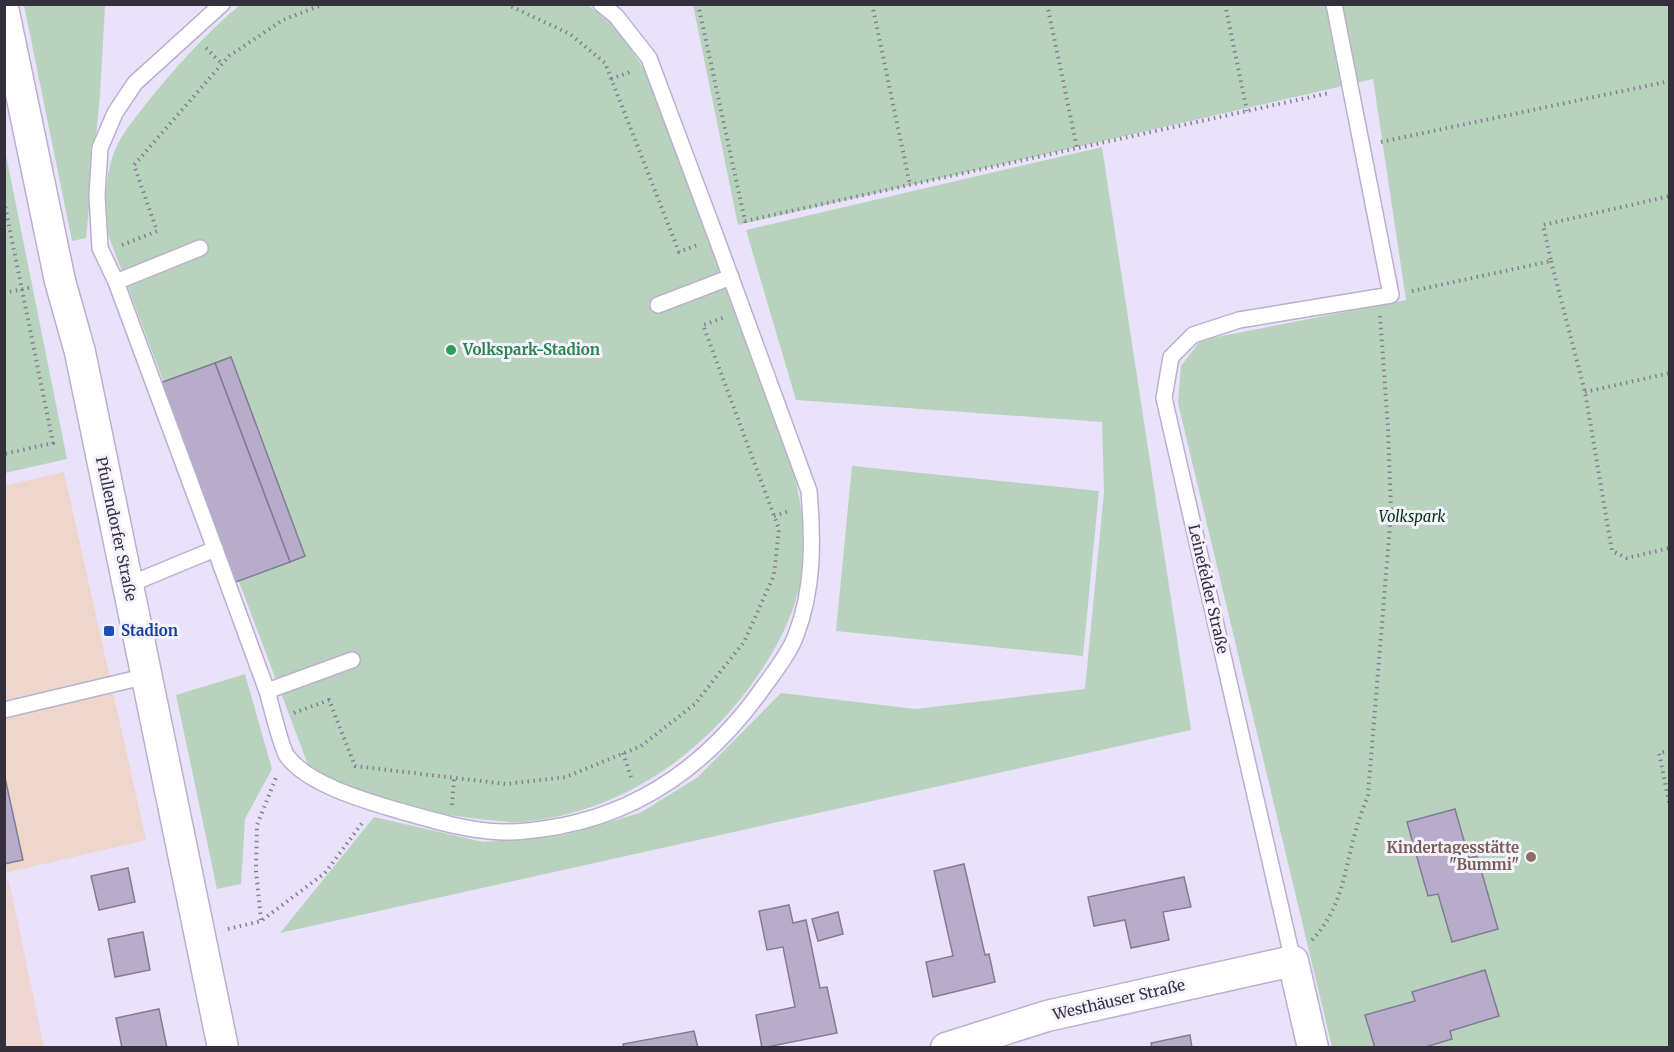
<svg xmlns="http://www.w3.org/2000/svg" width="1674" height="1052" font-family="Merriweather,serif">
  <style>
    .commercial { fill: #efd6cd }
    .education { fill: #f0d5d2 }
    .green { fill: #b8d3bd }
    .building { fill: #b7acca; stroke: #857b97; stroke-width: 1.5 }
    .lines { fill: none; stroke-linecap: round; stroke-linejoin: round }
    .lane-casing { stroke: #bab0ce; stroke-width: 18 }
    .street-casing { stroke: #bab0ce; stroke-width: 33 }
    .path { stroke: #867f91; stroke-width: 4; stroke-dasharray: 1.5 4.5; stroke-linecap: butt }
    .lane { stroke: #fff; stroke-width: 15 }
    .street { stroke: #fff; stroke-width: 30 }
    .leisure-dot { fill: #2e9e5b; stroke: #f5f1fd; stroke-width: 2 }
    .transit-dot { fill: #1a4fb4; stroke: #f5f1fd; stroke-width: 2 }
    .education-dot { fill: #8d6e63; stroke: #f5f1fd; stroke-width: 2 }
    .labels { text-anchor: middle; stroke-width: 6; stroke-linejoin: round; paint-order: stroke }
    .leisure-label { font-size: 15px; font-weight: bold; fill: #27864d; stroke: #f5f1fd; text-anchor: start }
    .park-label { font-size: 15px; font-style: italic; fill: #003313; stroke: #f5f1fd }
    .street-label { font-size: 15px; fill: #332f3b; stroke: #f5f1fd }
    .transit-label { font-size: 15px; font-weight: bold; fill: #164399; stroke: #f5f1fd; text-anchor: start }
    .education-label { font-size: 15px; font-weight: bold; fill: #785e54; stroke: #f5f1fd; text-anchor: end }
  </style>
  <rect width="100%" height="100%" fill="#eae1fa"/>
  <!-- commercial -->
  <path class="commercial" d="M 64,472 L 146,840 L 5,873 L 4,486 Z"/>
  <!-- education -->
  <path class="education" d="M 5,881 L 9,881 L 44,1047 L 5,1047 Z"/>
  <!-- green -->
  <g class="green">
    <path d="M 24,5 L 105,5 L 100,96 L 86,238 L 72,241 Z"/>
    <path d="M 240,5 L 588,5 L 618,29 L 648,75 L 792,463 C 800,500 808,536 802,575 C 795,613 778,647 756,678 C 702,756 620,812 524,822 C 513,823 500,821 488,820 C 442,815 389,806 346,789 C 334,783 322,776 310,770 L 109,237 C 104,209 104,177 115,150 C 122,133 134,120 145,105 C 174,69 205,34 240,5 Z"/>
    <path d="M 693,5 L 1669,5 L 1669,1047 L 1332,1047 L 1178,403 L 1181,366 L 1201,340 L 1406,300 L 1373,79 L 738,225 Z"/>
    <path d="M 4,145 L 67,459 L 5,473 L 4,473 Z"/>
    <path d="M 1102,147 L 1191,730 L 280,933 L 374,817 L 483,842 L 564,835 L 640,813 L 698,777 L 781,693 L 915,709 L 1085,689 L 1104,492 L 1102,422 L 796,400 L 746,230 Z"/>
    <path d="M 852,466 L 1099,491 L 1083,656 L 836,631 Z"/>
    <path d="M 245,674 L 272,769 L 245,819 L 241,884 L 217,889 L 176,695 Z"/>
  </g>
  <!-- building -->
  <g class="building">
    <path d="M 231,357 L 305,556 L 290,562 L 215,363 Z"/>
    <path d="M 215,363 L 290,562 L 233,583 L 160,383 Z"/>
    <path d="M 4,773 L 23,860 L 4,864 Z"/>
    <path d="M 1455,809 L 1469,858 L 1477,856 L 1498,929 L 1452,942 L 1438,894 L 1428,896 L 1407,822 Z"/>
    <path d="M 964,864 L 985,955 L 989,954 L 995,982 L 933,997 L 926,962 L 953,956 L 934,871 Z"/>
    <path d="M 128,868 L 135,902 L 99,910 L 91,876 Z"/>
    <path d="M 1184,877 L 1191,907 L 1163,912 L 1169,940 L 1131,948 L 1125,920 L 1094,926 L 1088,897 Z"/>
    <path d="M 789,905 L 793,923 L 806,920 L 820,988 L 827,987 L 837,1033 L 762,1048 L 756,1015 L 795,1007 L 783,947 L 767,950 L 759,911 Z"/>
    <path d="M 838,912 L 843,934 L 818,941 L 812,919 Z"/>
    <path d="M 143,932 L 150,970 L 115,977 L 108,939 Z"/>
    <path d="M 1485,970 L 1499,1016 L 1450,1031 L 1452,1039 L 1422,1048 L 1375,1048 L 1365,1015 L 1415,1001 L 1412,992 Z"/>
    <path d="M 159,1009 L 167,1048 L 122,1048 L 116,1018 Z"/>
    <path d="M 694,1031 L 698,1048 L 624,1048 L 623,1044 Z"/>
    <path d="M 1190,1035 L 1192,1048 L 1152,1048 L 1151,1043 Z"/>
  </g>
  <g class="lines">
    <defs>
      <g id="lane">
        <path d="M 200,248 L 116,282 L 215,549"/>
        <path d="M 116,282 L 100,248 L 97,195 L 100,148 L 115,113 L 135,83 L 222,4"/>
        <path d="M 658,305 L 731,277"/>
        <path d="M 128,585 L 215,549 L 267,691 L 352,660"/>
        <path d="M 267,691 C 271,704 281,748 287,756 C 308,785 367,801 400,811 C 432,820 468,831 502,832 C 522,833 542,829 561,826 C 648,809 715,757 765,685 C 776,670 790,652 796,635 C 814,588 813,541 809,491 L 716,237 L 649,58 L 616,16 L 601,4"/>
        <path d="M 4,710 L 147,676"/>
        <path d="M 1293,961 L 1164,398 L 1171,357 L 1193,335 L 1239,320 L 1391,295 L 1334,4"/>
      </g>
      <g id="street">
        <path d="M 4,12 L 60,281 L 80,352 L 223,1048"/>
        <path d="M 946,1048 L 1047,1016 L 1293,961 L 1313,1048"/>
      </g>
    </defs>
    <!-- lane casing -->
    <use href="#lane" class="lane-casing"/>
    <!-- street casing -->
    <use href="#street" class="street-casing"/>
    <!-- path -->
    <g class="path">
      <path d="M 506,4 L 570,34 L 605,63 L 679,252 L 697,245"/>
      <path d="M 698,4 L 745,221 L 1329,93"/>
      <path d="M 872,4 L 910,185"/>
      <path d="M 1047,4 L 1077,148"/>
      <path d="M 1225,4 L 1247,111"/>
      <path d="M 206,48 L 222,64"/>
      <path d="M 611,79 L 633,71"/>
      <path d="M 1381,142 L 1670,81"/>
      <path d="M 4,201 L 53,443 L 4,454"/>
      <path d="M 122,245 L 157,231 L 134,165 L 229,56 L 283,20 L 324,4"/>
      <path d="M 1551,261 L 1585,392 L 1612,551 L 1627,558 L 1670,548"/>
      <path d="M 1412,291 L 1551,261 L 1543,225 L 1670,196"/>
      <path d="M 4,293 L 33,287"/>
      <path d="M 1585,392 L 1670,373"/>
      <path d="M 774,516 L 789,511"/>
      <path d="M 294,713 L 329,700 L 355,766 L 506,784 L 566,777 L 641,746 L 695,704 L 720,672 L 744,642 L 774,575 L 779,529 L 703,325 L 723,318"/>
      <path d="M 1670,751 L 1659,753 L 1670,807"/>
      <path d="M 623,753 L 632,780"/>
      <path d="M 452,805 L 454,778"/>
      <path d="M 261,920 L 256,871 L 257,825 L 277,775"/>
      <path d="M 228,929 L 261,921 L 325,873 L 363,822"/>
      <path d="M 1312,940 C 1343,907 1344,871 1356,830 C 1359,818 1364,806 1368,795 L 1391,513 L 1388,428 L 1380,316"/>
    </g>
    <!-- lane -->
    <use href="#lane" class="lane"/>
    <!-- street -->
    <use href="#street" class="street"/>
  </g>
  <!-- markers -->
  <circle class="leisure-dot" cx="451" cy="350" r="6"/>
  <rect class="transit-dot" x="103" y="625" width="12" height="12" rx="3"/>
  <circle class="education-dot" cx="1531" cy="857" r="6"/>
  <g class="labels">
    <!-- leisure labels -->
    <g class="leisure-label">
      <text x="463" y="355">Volkspark-Stadion</text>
    </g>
    <!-- park labels -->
    <g class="park-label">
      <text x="1412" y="522">Volkspark</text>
    </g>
    <!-- street labels -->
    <g class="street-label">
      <text transform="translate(116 529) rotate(78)" y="5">Pfullendorfer Straße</text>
      <text transform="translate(1208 589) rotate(77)" y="5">Leinefelder Straße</text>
      <text transform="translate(1119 1000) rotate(-13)" y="5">Westhäuser Straße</text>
    </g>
    <!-- transit labels -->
    <g class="transit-label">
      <text x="121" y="636">Stadion</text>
    </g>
    <!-- education labels -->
    <g class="education-label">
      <text x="1519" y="853">Kindertagesstätte<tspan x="1519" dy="17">"Bummi"</tspan></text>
    </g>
  </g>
  <!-- border -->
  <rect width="1674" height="1052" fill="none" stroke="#332f3b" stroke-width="12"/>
</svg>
